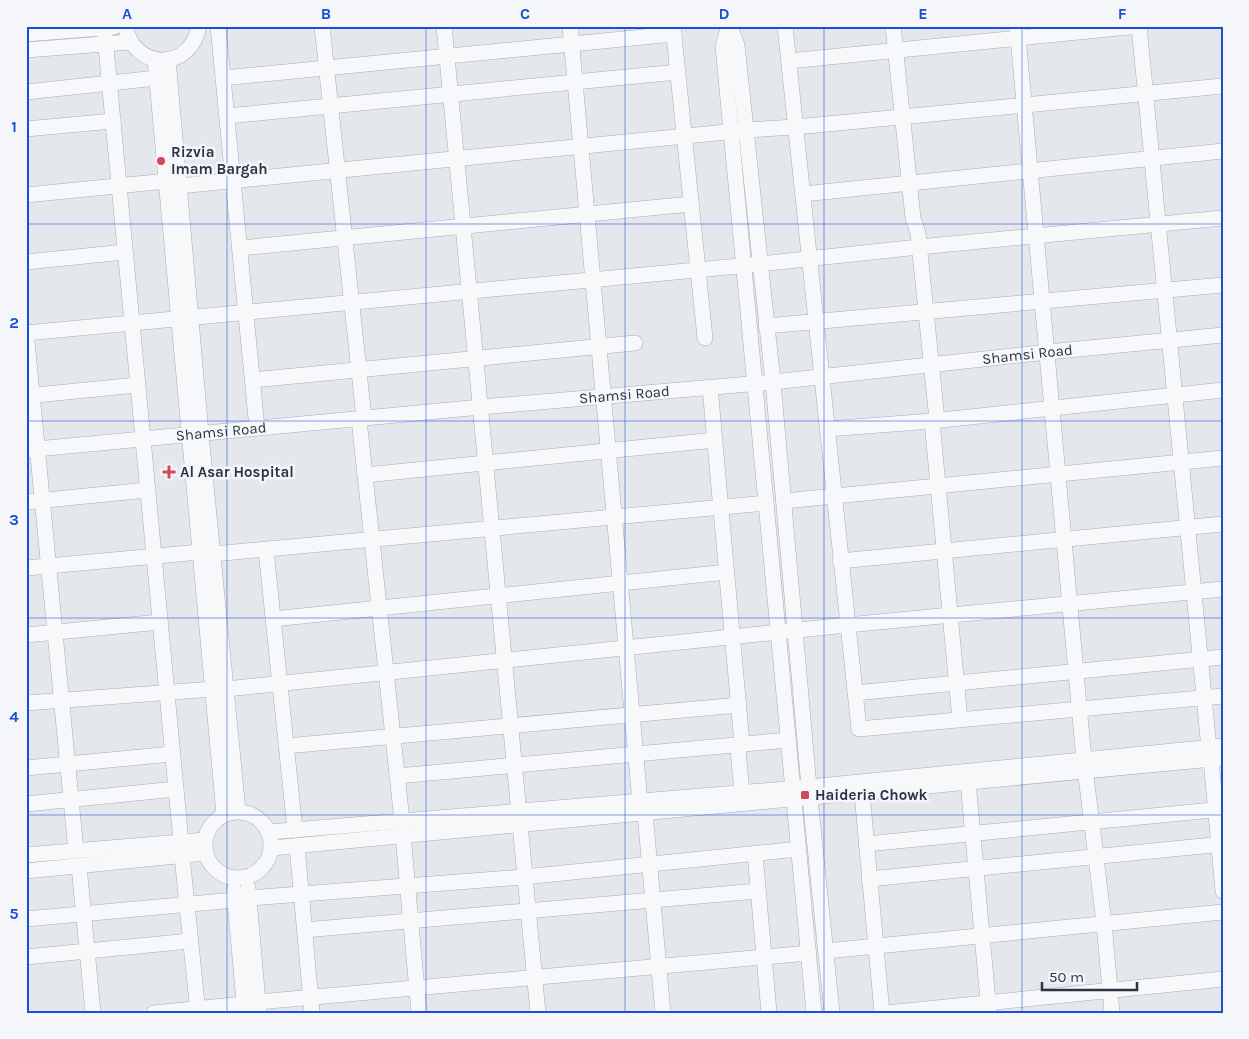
<svg xmlns="http://www.w3.org/2000/svg" width="1249" height="1039" font-family="Karla,sans-serif">
  <style>
    .lines { fill: none; stroke-linecap: round; stroke-linejoin: round }
    .minor-casing { stroke: #a9aeb7; stroke-width: 16 }
    .minor { stroke: #f7f8fa; stroke-width: 15 }
    .grid { fill: none; stroke: #1d4ed8; stroke-width: 1; stroke-opacity: 0.55 }
    .poi-dot { fill: #d1495b; stroke: #f4f6f9; stroke-width: 2 }
    .labels { text-anchor: middle; stroke-width: 5; stroke-linejoin: round; paint-order: stroke }
    .poi-label { font-size: 15px; font-weight: bold; fill: #2b3445; stroke: #f4f6f9; text-anchor: start }
    .street-label { font-size: 15px; fill: #2b3445; stroke: #f4f6f9 }
    .neatline { fill: none; stroke: #1d4ed8; stroke-width: 2 }
    .grid-label { font-size: 16px; text-anchor: middle; font-weight: bold; fill: #1d4ed8 }
  </style>
  <rect width="100%" height="100%" fill="#e4e7ec"/>
  <g class="lines">
    <defs>
      <g id="minor">
        <path d="M 104,26 L 181,842"/>
        <path d="M 125,26 C 135,72 191,71 199,26"/>
        <path d="M 218,26 L 257,428"/>
        <path d="M 322,26 L 364,418"/>
        <path d="M 444,26 C 477,355 505,684 538,1013"/>
        <path d="M 570,26 L 640,802"/>
        <path d="M 673,26 L 705,338"/>
        <path d="M 729,26 L 723,46 L 814,1013"/>
        <path d="M 730,26 L 737,45 L 773,382 L 810,798 L 832,1013"/>
        <path d="M 785,26 L 859,729 L 1223,696"/>
        <path d="M 893,26 L 913,218 L 918,233 L 937,420"/>
        <path d="M 1017,26 L 1084,760 L 1104,923 L 1112,1013"/>
        <path d="M 1139,26 L 1209,748"/>
        <path d="M 26,34 L 114,27"/>
        <path d="M 26,50 L 130,42"/>
        <path d="M 155,59 L 224,814"/>
        <path d="M 168,59 L 201,434 L 238,811"/>
        <path d="M 789,61 L 1139,26"/>
        <path d="M 223,78 L 674,34"/>
        <path d="M 26,92 L 166,77"/>
        <path d="M 227,116 L 678,72"/>
        <path d="M 26,129 L 113,121"/>
        <path d="M 179,186 L 747,130 L 796,127 L 1223,86"/>
        <path d="M 803,194 L 1223,151"/>
        <path d="M 26,195 L 177,180"/>
        <path d="M 240,248 L 691,204"/>
        <path d="M 26,262 L 125,252"/>
        <path d="M 766,326 L 1223,285"/>
        <path d="M 26,331 L 76,851"/>
        <path d="M 26,333 L 760,264 L 919,247 L 1223,218"/>
        <path d="M 253,380 L 635,343"/>
        <path d="M 710,387 L 742,744 L 738,750 L 742,793"/>
        <path d="M 26,396 L 137,385"/>
        <path d="M 359,419 L 402,821"/>
        <path d="M 932,421 L 960,720"/>
        <path d="M 827,429 L 932,421 L 1223,390"/>
        <path id="s1" d="M 26,450 L 481,407 L 773,382 L 1048,352 L 1223,335"/>
        <path d="M 365,475 L 715,440"/>
        <path d="M 784,501 L 1223,458"/>
        <path d="M 26,502 L 147,490"/>
        <path d="M 266,550 L 295,830"/>
        <path d="M 213,554 L 766,503"/>
        <path d="M 840,561 L 1223,524"/>
        <path d="M 26,568 L 200,552"/>
        <path d="M 273,619 L 727,572"/>
        <path d="M 26,635 L 160,622"/>
        <path d="M 226,689 L 847,625 L 1223,589"/>
        <path d="M 855,693 L 1223,657"/>
        <path d="M 26,703 L 213,689"/>
        <path d="M 286,746 L 739,705"/>
        <path d="M 1211,759 L 1223,891"/>
        <path d="M 26,768 L 172,754"/>
        <path d="M 397,776 L 788,740"/>
        <path d="M 968,782 L 989,1012"/>
        <path d="M 862,793 L 882,1013"/>
        <path d="M 26,804 L 176,789"/>
        <circle cx="238" cy="845" r="33"/>
        <path d="M 645,813 L 663,1013"/>
        <path d="M 269,832 L 809,787 L 1223,746"/>
        <path d="M 403,835 L 419,1013"/>
        <path d="M 866,844 L 1223,809"/>
        <path d="M 297,846 L 312,1013"/>
        <path d="M 272,848 L 1223,758"/>
        <path d="M 755,854 L 769,1013"/>
        <path d="M 26,855 L 205,840"/>
        <path d="M 182,856 L 198,1013"/>
        <path d="M 79,866 L 93,1013"/>
        <path d="M 26,871 L 206,853"/>
        <path d="M 869,879 L 1223,844"/>
        <path d="M 248,888 L 259,1013"/>
        <path d="M 234,890 L 245,1013"/>
        <path d="M 249,898 L 524,877 L 799,849"/>
        <path d="M 26,919 L 235,900"/>
        <path d="M 304,930 L 758,891"/>
        <path d="M 826,951 L 1223,912"/>
        <path d="M 26,957 L 190,941"/>
        <path d="M 258,1002 L 809,953"/>
        <path d="M 154,1013 L 244,1004"/>
        <path d="M 886,1013 L 1223,979"/>
      </g>
    </defs>
    <!-- minor casing -->
    <use href="#minor" class="minor-casing"/>
    <!-- minor -->
    <use href="#minor" class="minor"/>
  </g>
  <!-- grid -->
  <path class="grid" d="M 227,26 L 227,1013M 426,26 L 426,1013M 625,26 L 625,1013M 824,26 L 824,1013M 1022,26 L 1022,1013M 26,224 L 1223,224M 26,421 L 1223,421M 26,618 L 1223,618M 26,815 L 1223,815"/>
  <!-- markers -->
  <g class="poi-dot">
    <circle cx="161" cy="161" r="5"/>
    <path d="M166.5 464.5h5v5h5v5h-5v5h-5v-5h-5v-5h5z"/>
    <rect x="800" y="790" width="10" height="10" rx="2.5"/>
  </g>
  <g class="labels">
    <!-- poi labels -->
    <g class="poi-label">
      <text x="171" y="157">Rizvia<tspan x="171" dy="17">Imam Bargah</tspan></text>
      <text x="180" y="477">Al Asar Hospital</text>
      <text x="815" y="800">Haideria Chowk</text>
    </g>
    <!-- street labels -->
    <g class="street-label">
      <text dy="5" stroke="none"><textPath href="#s1" startOffset="1006">Shamsi Road</textPath></text>
      <text dy="5" stroke="none"><textPath href="#s1" startOffset="601">Shamsi Road</textPath></text>
      <text dy="5" stroke="none"><textPath href="#s1" startOffset="196">Shamsi Road</textPath></text>
    </g>
  </g>
  <!-- border -->
  <rect width="1249" height="1039" fill="none" stroke="#f4f6f9" stroke-width="55"/>
  <!-- scale -->
  <path d="M1042 982v8h95v-8" fill="none" stroke="#2b3445" stroke-width="2.5"/>
  <text x="1049" y="982" font-size="15" fill="#2b3445" stroke="#f4f6f9" stroke-width="4" paint-order="stroke">50 m</text>
  <rect x="28" y="28" width="1194" height="984" class="neatline"/>
  <g class="grid-label">
    <text x="127" y="19">A</text>
    <text x="326" y="19">B</text>
    <text x="525" y="19">C</text>
    <text x="724" y="19">D</text>
    <text x="923" y="19">E</text>
    <text x="1122" y="19">F</text>
    <text x="14" y="132">1</text>
    <text x="14" y="328">2</text>
    <text x="14" y="525">3</text>
    <text x="14" y="722">4</text>
    <text x="14" y="919">5</text>
  </g>
</svg>
